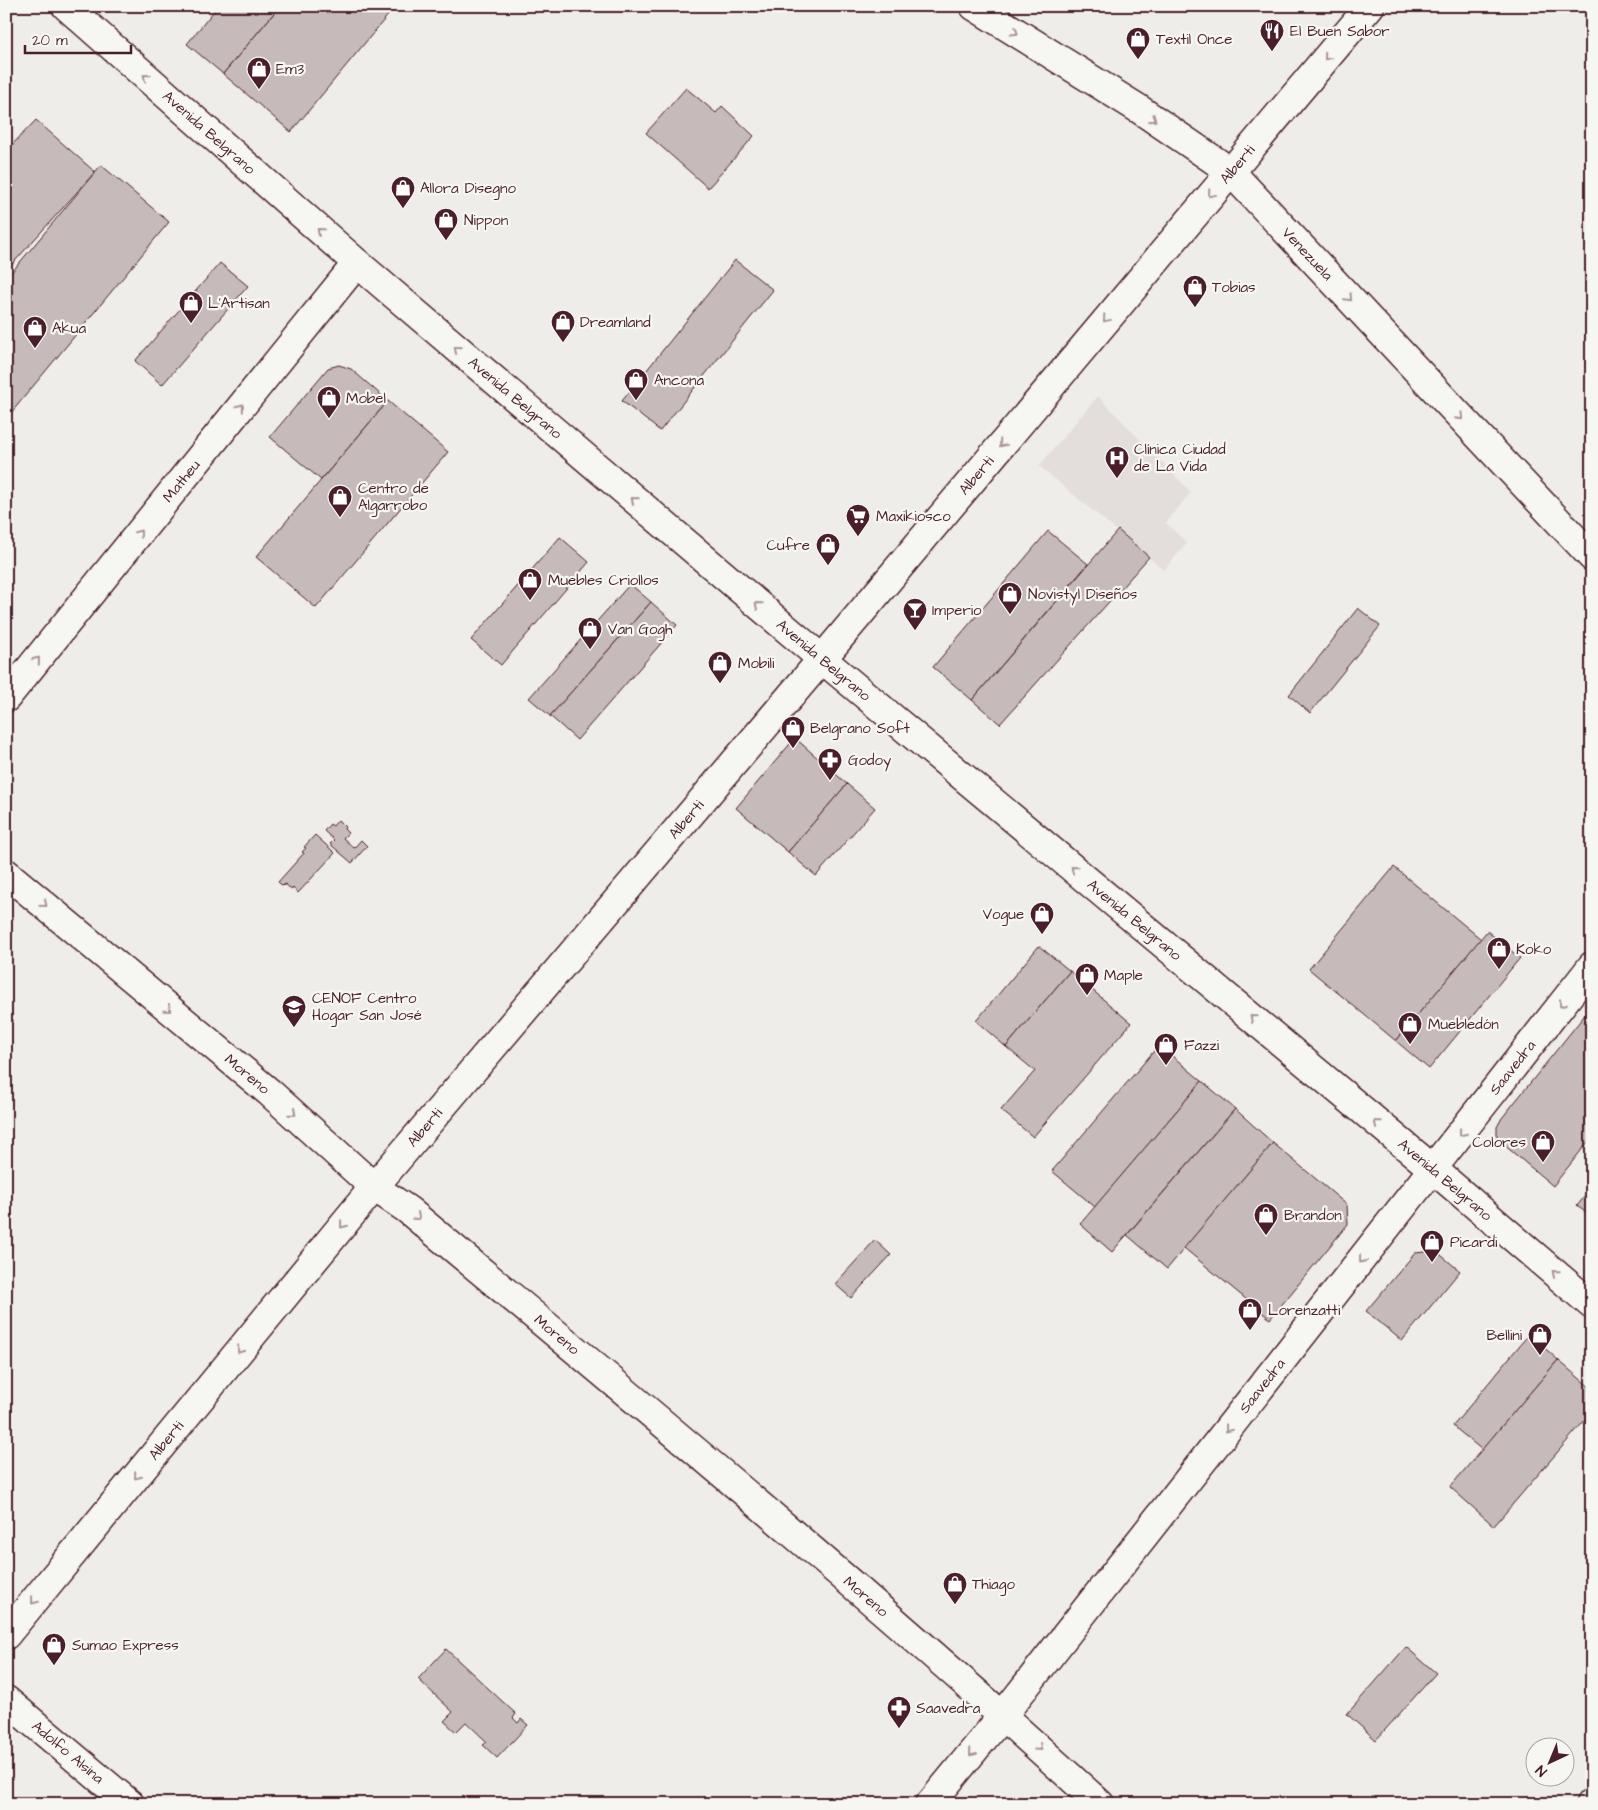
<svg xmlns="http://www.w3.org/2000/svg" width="1598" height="1810" font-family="'Architects Daughter',sans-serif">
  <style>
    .built { fill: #e3dedc }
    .building { fill: #c6babb; stroke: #4a1f2b }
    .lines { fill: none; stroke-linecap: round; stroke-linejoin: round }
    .minor-casing { stroke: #4a1f2b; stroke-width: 31 }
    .secondary-casing { stroke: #4a1f2b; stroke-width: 31 }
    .minor { stroke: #f6f6f2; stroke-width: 28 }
    .secondary { stroke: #f6f6f2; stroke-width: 28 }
    .oneway { stroke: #a99598 }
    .labels { text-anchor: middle; stroke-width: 4.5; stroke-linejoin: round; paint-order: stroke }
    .poi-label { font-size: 15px; fill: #4a1f2b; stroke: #f6f6f2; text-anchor: start }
    .street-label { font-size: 15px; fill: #4a1f2b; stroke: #f6f6f2 }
  </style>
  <rect width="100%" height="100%" fill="#efedea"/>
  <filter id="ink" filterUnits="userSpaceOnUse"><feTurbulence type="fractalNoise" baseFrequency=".02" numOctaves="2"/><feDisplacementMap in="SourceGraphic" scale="10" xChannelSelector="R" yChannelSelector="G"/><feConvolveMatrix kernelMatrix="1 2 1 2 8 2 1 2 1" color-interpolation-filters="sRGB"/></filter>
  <g filter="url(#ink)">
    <!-- built -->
    <path class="built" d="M 1098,396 L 1191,492 L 1166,523 L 1187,543 L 1164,570 L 1039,466 Z"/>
    <!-- building -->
    <g class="building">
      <path d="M 218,6 L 280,6 L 223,74 L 187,44 Z"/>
      <path d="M 280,6 L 392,6 L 394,8 L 291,132 L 223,74 Z"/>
      <path d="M 686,88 L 716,113 L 722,106 L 754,136 L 708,188 L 646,133 Z"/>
      <path d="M 36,120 L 95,172 L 6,271 L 6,151 Z"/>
      <path d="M 101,165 L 169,222 L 6,419 L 6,279 Z"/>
      <path d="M 735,260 L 773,290 L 660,431 L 622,401 Z"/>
      <path d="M 220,263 L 248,286 L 162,385 L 135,361 Z"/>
      <path d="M 339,365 L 351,369 L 388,401 L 321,480 L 270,437 L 328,368 Z"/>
      <path d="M 388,401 L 448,452 L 316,608 L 256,557 Z"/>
      <path d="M 1118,530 L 1149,557 L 1000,724 L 972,700 Z"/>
      <path d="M 1048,531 L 1088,564 L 972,700 L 933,667 Z"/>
      <path d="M 560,537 L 589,562 L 501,665 L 471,640 Z"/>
      <path d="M 630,584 L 651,602 L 550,716 L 529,698 Z"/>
      <path d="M 651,602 L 677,625 L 577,740 L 550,716 Z"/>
      <path d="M 1358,608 L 1380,626 L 1310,713 L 1289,695 Z"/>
      <path d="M 795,738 L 847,784 L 788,852 L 736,808 Z"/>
      <path d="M 847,784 L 875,808 L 816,876 L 788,852 Z"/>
      <path d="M 338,820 L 345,827 L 344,829 L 348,833 L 343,838 L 354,848 L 361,840 L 367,846 L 352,863 L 330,844 L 334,840 L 324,831 L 330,824 L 333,826 Z"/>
      <path d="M 315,835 L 335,853 L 298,893 L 293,888 L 292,890 L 285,884 L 283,886 L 278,882 L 304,853 L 302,852 L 306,848 L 304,847 Z"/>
      <path d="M 1394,867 L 1481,939 L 1396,1041 L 1309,969 Z"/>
      <path d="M 1487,931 L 1520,958 L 1429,1069 L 1396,1041 Z"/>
      <path d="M 1039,946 L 1070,971 L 1006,1047 L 976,1021 Z"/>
      <path d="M 1070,971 L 1131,1023 L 1033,1137 L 1001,1110 L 1035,1071 L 1006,1047 Z"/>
      <path d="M 1588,1011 L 1592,1014 L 1592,1137 L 1553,1186 L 1497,1139 L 1497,1127 L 1502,1118 Z"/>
      <path d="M 1159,1045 L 1202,1081 L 1095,1207 L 1052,1171 Z"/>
      <path d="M 1202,1081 L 1235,1109 L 1112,1252 L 1080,1224 Z"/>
      <path d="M 1235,1109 L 1273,1143 L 1167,1269 L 1127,1235 Z"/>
      <path d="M 1273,1143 L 1347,1205 L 1348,1224 L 1270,1319 L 1184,1248 Z"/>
      <path d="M 1592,1187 L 1592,1217 L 1577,1206 Z"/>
      <path d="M 875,1240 L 891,1255 L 851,1298 L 835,1284 Z"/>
      <path d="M 1436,1251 L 1460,1271 L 1402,1341 L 1366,1311 L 1415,1253 Z"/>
      <path d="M 1529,1334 L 1558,1360 L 1482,1450 L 1453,1426 Z"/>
      <path d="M 1558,1360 L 1592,1389 L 1592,1412 L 1494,1526 L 1450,1487 Z"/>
      <path d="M 1406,1647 L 1436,1673 L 1376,1740 L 1347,1714 Z"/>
      <path d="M 446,1649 L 516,1714 L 513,1718 L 518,1723 L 521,1719 L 528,1725 L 497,1758 L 483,1745 L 487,1742 L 466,1722 L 456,1732 L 444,1721 L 453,1712 L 418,1679 Z"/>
    </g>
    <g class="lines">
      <defs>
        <g id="minor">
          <path id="s1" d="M 974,6 L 1139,109 L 1230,171 L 1592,557"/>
          <path id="s2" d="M 6,698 L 357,263"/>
          <path id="s3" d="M 6,873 L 269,1092 L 374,1187 L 408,1210 C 641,1405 876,1599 1100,1804"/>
          <path id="s4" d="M 6,1635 L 374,1187 L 822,659 L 1370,6"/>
          <path id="s5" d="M 6,1700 L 130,1804"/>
          <path id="s6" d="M 930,1804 L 1003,1715 L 1592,966"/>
          <path d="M 1590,1804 L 1592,1802"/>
        </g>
        <g id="secondary">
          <path id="s7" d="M 66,6 L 357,263 L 822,659 L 1433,1169 L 1592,1305"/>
        </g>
      </defs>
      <!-- minor casing -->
      <use href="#minor" class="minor-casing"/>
      <!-- secondary casing -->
      <use href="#secondary" class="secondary-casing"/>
      <!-- minor -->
      <use href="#minor" class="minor"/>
      <!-- secondary -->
      <use href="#secondary" class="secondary"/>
    </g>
    <!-- one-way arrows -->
    <defs><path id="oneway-chevron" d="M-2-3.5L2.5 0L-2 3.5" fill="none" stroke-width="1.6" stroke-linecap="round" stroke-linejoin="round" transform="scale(1.25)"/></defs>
    <g class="oneway">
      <use href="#oneway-chevron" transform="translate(1015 32) rotate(32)"/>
      <use href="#oneway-chevron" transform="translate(1327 57) rotate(130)"/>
      <use href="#oneway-chevron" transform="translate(146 77) rotate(-139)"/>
      <use href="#oneway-chevron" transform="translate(1153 119) rotate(34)"/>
      <use href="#oneway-chevron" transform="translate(1211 194) rotate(130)"/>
      <use href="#oneway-chevron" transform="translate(320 231) rotate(-139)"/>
      <use href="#oneway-chevron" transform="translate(1349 298) rotate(47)"/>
      <use href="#oneway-chevron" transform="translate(1106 319) rotate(130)"/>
      <use href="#oneway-chevron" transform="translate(457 349) rotate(-140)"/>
      <use href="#oneway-chevron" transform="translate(241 407) rotate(-51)"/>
      <use href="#oneway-chevron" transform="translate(1460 417) rotate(47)"/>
      <use href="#oneway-chevron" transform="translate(1002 444) rotate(130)"/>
      <use href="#oneway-chevron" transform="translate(634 500) rotate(-140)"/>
      <use href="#oneway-chevron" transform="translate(139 533) rotate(-51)"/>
      <use href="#oneway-chevron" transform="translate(758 605) rotate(-140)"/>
      <use href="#oneway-chevron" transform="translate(37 660) rotate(-51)"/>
      <use href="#oneway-chevron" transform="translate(1074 869) rotate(-140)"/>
      <use href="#oneway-chevron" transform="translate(44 904) rotate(40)"/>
      <use href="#oneway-chevron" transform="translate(1562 1004) rotate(128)"/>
      <use href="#oneway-chevron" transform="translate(168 1009) rotate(40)"/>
      <use href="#oneway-chevron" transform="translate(1253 1018) rotate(-140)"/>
      <use href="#oneway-chevron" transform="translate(293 1113) rotate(41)"/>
      <use href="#oneway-chevron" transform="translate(1377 1123) rotate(-140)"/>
      <use href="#oneway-chevron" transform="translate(1462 1133) rotate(128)"/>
      <use href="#oneway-chevron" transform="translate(417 1217) rotate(40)"/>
      <use href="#oneway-chevron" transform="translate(343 1225) rotate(129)"/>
      <use href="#oneway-chevron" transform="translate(1362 1260) rotate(128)"/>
      <use href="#oneway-chevron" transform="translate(1555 1273) rotate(-140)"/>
      <use href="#oneway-chevron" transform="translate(240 1350) rotate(129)"/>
      <use href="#oneway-chevron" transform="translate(1228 1429) rotate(128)"/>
      <use href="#oneway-chevron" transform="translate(137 1476) rotate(129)"/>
      <use href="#oneway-chevron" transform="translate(34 1601) rotate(129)"/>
      <use href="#oneway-chevron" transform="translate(1039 1748) rotate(42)"/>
      <use href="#oneway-chevron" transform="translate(972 1753) rotate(130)"/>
    </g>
  </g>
  <!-- icons -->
  <defs>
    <symbol id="restaurant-pin" viewBox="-11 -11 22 30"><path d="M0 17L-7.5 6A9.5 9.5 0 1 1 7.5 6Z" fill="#4a1f2b" stroke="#f6f6f2"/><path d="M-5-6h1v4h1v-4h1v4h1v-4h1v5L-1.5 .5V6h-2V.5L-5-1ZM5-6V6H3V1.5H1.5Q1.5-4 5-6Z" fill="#fff"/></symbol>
    <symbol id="shop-pin" viewBox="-11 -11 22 30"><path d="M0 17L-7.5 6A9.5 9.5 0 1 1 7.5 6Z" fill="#4a1f2b" stroke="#f6f6f2"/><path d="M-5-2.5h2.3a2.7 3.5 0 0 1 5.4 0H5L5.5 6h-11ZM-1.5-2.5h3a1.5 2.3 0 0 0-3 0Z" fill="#fff"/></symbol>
    <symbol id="hospital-pin" viewBox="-11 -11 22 30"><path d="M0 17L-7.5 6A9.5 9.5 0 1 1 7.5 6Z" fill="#4a1f2b" stroke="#f6f6f2"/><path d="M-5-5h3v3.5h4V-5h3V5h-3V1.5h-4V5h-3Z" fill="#fff"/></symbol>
    <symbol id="supermarket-pin" viewBox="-11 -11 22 30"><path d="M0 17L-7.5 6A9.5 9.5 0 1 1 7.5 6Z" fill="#4a1f2b" stroke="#f6f6f2"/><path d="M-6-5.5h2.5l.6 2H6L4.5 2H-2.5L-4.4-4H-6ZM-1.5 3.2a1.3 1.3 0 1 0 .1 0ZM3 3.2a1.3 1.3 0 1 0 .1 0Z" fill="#fff"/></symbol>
    <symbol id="bar-pin" viewBox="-11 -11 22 30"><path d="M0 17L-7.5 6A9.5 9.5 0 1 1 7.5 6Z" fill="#4a1f2b" stroke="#f6f6f2"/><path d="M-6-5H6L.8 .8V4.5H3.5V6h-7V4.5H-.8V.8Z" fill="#fff"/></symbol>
    <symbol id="pharmacy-pin" viewBox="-11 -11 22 30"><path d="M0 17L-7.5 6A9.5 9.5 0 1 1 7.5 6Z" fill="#4a1f2b" stroke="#f6f6f2"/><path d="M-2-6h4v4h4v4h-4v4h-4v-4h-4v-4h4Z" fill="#fff"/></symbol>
    <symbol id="school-pin" viewBox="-11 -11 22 30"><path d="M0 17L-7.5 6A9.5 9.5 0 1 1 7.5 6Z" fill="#4a1f2b" stroke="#f6f6f2"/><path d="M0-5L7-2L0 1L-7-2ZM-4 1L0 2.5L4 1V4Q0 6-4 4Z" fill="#fff"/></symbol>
  </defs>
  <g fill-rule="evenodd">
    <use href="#restaurant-pin" x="1258" y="17" width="28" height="38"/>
    <use href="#shop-pin" x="1124" y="25" width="28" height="38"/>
    <use href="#shop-pin" x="245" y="55" width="28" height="38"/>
    <use href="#shop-pin" x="389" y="174" width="28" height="38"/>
    <use href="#shop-pin" x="432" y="206" width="28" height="38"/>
    <use href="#shop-pin" x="1181" y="273" width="28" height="38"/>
    <use href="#shop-pin" x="177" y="289" width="28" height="38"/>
    <use href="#shop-pin" x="549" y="308" width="28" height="38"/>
    <use href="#shop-pin" x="21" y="314" width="28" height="38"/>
    <use href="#shop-pin" x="622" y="366" width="28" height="38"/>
    <use href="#shop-pin" x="315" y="384" width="28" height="38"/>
    <use href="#hospital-pin" x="1103" y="444" width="28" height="38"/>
    <use href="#shop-pin" x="326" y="483" width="28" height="38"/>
    <use href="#supermarket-pin" x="844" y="502" width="28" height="38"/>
    <use href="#shop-pin" x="814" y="531" width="28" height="38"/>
    <use href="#shop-pin" x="516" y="566" width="28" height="38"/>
    <use href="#shop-pin" x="996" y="580" width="28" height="38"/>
    <use href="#bar-pin" x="901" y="596" width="28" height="38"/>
    <use href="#shop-pin" x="576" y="615" width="28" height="38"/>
    <use href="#shop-pin" x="706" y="649" width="28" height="38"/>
    <use href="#shop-pin" x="779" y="714" width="28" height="38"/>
    <use href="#pharmacy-pin" x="816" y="746" width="28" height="38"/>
    <use href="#shop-pin" x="1028" y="900" width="28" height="38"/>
    <use href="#shop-pin" x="1485" y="935" width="28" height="38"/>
    <use href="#shop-pin" x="1073" y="961" width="28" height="38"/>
    <use href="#school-pin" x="280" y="993" width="28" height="38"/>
    <use href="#shop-pin" x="1396" y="1010" width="28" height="38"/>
    <use href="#shop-pin" x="1152" y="1031" width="28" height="38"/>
    <use href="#shop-pin" x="1529" y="1128" width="28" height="38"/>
    <use href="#shop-pin" x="1252" y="1201" width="28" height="38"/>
    <use href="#shop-pin" x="1418" y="1228" width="28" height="38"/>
    <use href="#shop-pin" x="1236" y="1296" width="28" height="38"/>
    <use href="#shop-pin" x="1526" y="1321" width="28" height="38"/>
    <use href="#shop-pin" x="941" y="1570" width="28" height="38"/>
    <use href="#shop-pin" x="40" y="1631" width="28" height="38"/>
    <use href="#pharmacy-pin" x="885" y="1694" width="28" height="38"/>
  </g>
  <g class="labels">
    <!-- poi labels -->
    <g class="poi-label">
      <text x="1290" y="36">El Buen Sabor</text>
      <text x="1156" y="44">Textil Once</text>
      <text x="276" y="74">Em3</text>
      <text x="420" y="193">Allora Disegno</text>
      <text x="464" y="225">Nippon</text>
      <text x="1212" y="292">Tobias</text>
      <text x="208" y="308">L'Artisan</text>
      <text x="580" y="327">Dreamland</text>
      <text x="52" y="333">Akua</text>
      <text x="654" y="385">Ancona</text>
      <text x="346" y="403">Mobel</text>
      <text x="1134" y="454">Clínica Ciudad<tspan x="1134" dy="17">de La Vida</tspan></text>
      <text x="358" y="493">Centro de<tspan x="358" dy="17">Algarrobo</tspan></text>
      <text x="876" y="521">Maxikiosco</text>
      <text x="810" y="550" text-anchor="end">Cufre</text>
      <text x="548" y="585">Muebles Criollos</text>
      <text x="1028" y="599">Novistyl Diseños</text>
      <text x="932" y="615">Imperio</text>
      <text x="608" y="634">Van Gogh</text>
      <text x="738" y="668">Mobili</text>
      <text x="810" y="733">Belgrano Soft</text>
      <text x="848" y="765">Godoy</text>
      <text x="1024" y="919" text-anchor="end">Vogue</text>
      <text x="1516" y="954">Koko</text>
      <text x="1104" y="980">Maple</text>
      <text x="312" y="1003">CENOF Centro<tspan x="312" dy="17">Hogar San José</tspan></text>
      <text x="1428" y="1029">Muebledón</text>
      <text x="1184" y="1050">Fazzi</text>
      <text x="1526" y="1147" text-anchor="end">Colores</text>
      <text x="1284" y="1220">Brandon</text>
      <text x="1450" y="1247">Picardi</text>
      <text x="1268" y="1315">Lorenzatti</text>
      <text x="1522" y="1340" text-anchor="end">Bellini</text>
      <text x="972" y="1589">Thiago</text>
      <text x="72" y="1650">Sumao Express</text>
      <text x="916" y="1713">Saavedra</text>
    </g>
    <!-- street labels -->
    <g class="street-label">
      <text dy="5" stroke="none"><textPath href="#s7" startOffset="191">Avenida Belgrano</textPath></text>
      <text dy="5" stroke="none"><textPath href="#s4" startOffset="1918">Alberti</textPath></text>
      <text dy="5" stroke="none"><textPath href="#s1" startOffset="418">Venezuela</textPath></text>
      <text dy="5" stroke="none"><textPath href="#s7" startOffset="596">Avenida Belgrano</textPath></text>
      <text dy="5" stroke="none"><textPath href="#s4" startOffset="1512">Alberti</textPath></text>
      <text dy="5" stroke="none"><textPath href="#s2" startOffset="279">Matheu</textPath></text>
      <text dy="5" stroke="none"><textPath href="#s7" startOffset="1001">Avenida Belgrano</textPath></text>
      <text dy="5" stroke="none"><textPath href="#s4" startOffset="1062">Alberti</textPath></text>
      <text dy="5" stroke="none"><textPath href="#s7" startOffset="1406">Avenida Belgrano</textPath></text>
      <text dy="5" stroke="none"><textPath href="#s6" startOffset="939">Saavedra</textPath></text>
      <text dy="5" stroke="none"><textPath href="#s3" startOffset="314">Moreno</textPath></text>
      <text dy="5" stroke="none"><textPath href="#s4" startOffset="658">Alberti</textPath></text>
      <text dy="5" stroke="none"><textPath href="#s7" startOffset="1811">Avenida Belgrano</textPath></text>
      <text dy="5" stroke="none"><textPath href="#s3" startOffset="719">Moreno</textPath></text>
      <text dy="5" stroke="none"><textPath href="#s6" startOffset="534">Saavedra</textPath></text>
      <text dy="5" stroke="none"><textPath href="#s4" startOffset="252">Alberti</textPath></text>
      <text dy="5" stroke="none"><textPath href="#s3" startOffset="1124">Moreno</textPath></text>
      <text dy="5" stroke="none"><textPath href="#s5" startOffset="81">Adolfo Alsina</textPath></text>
    </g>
  </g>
  <!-- margin -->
  <rect width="1598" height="1810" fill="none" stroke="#f6f6f2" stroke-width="25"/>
  <rect x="12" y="12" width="1573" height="1785" fill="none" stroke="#4a1f2b" stroke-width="2" filter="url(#ink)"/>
  <!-- north arrow -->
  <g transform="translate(1550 1762) rotate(224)"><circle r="24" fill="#f6f6f2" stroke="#b1a0a2"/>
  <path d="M0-4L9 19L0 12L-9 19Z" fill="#4a1f2b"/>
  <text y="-8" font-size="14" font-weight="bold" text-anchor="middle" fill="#4a1f2b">N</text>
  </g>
  <!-- scale -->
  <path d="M25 45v8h106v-8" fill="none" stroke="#4a1f2b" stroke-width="2.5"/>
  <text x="32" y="45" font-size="15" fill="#4a1f2b" stroke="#f6f6f2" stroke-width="4" paint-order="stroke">20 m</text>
</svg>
